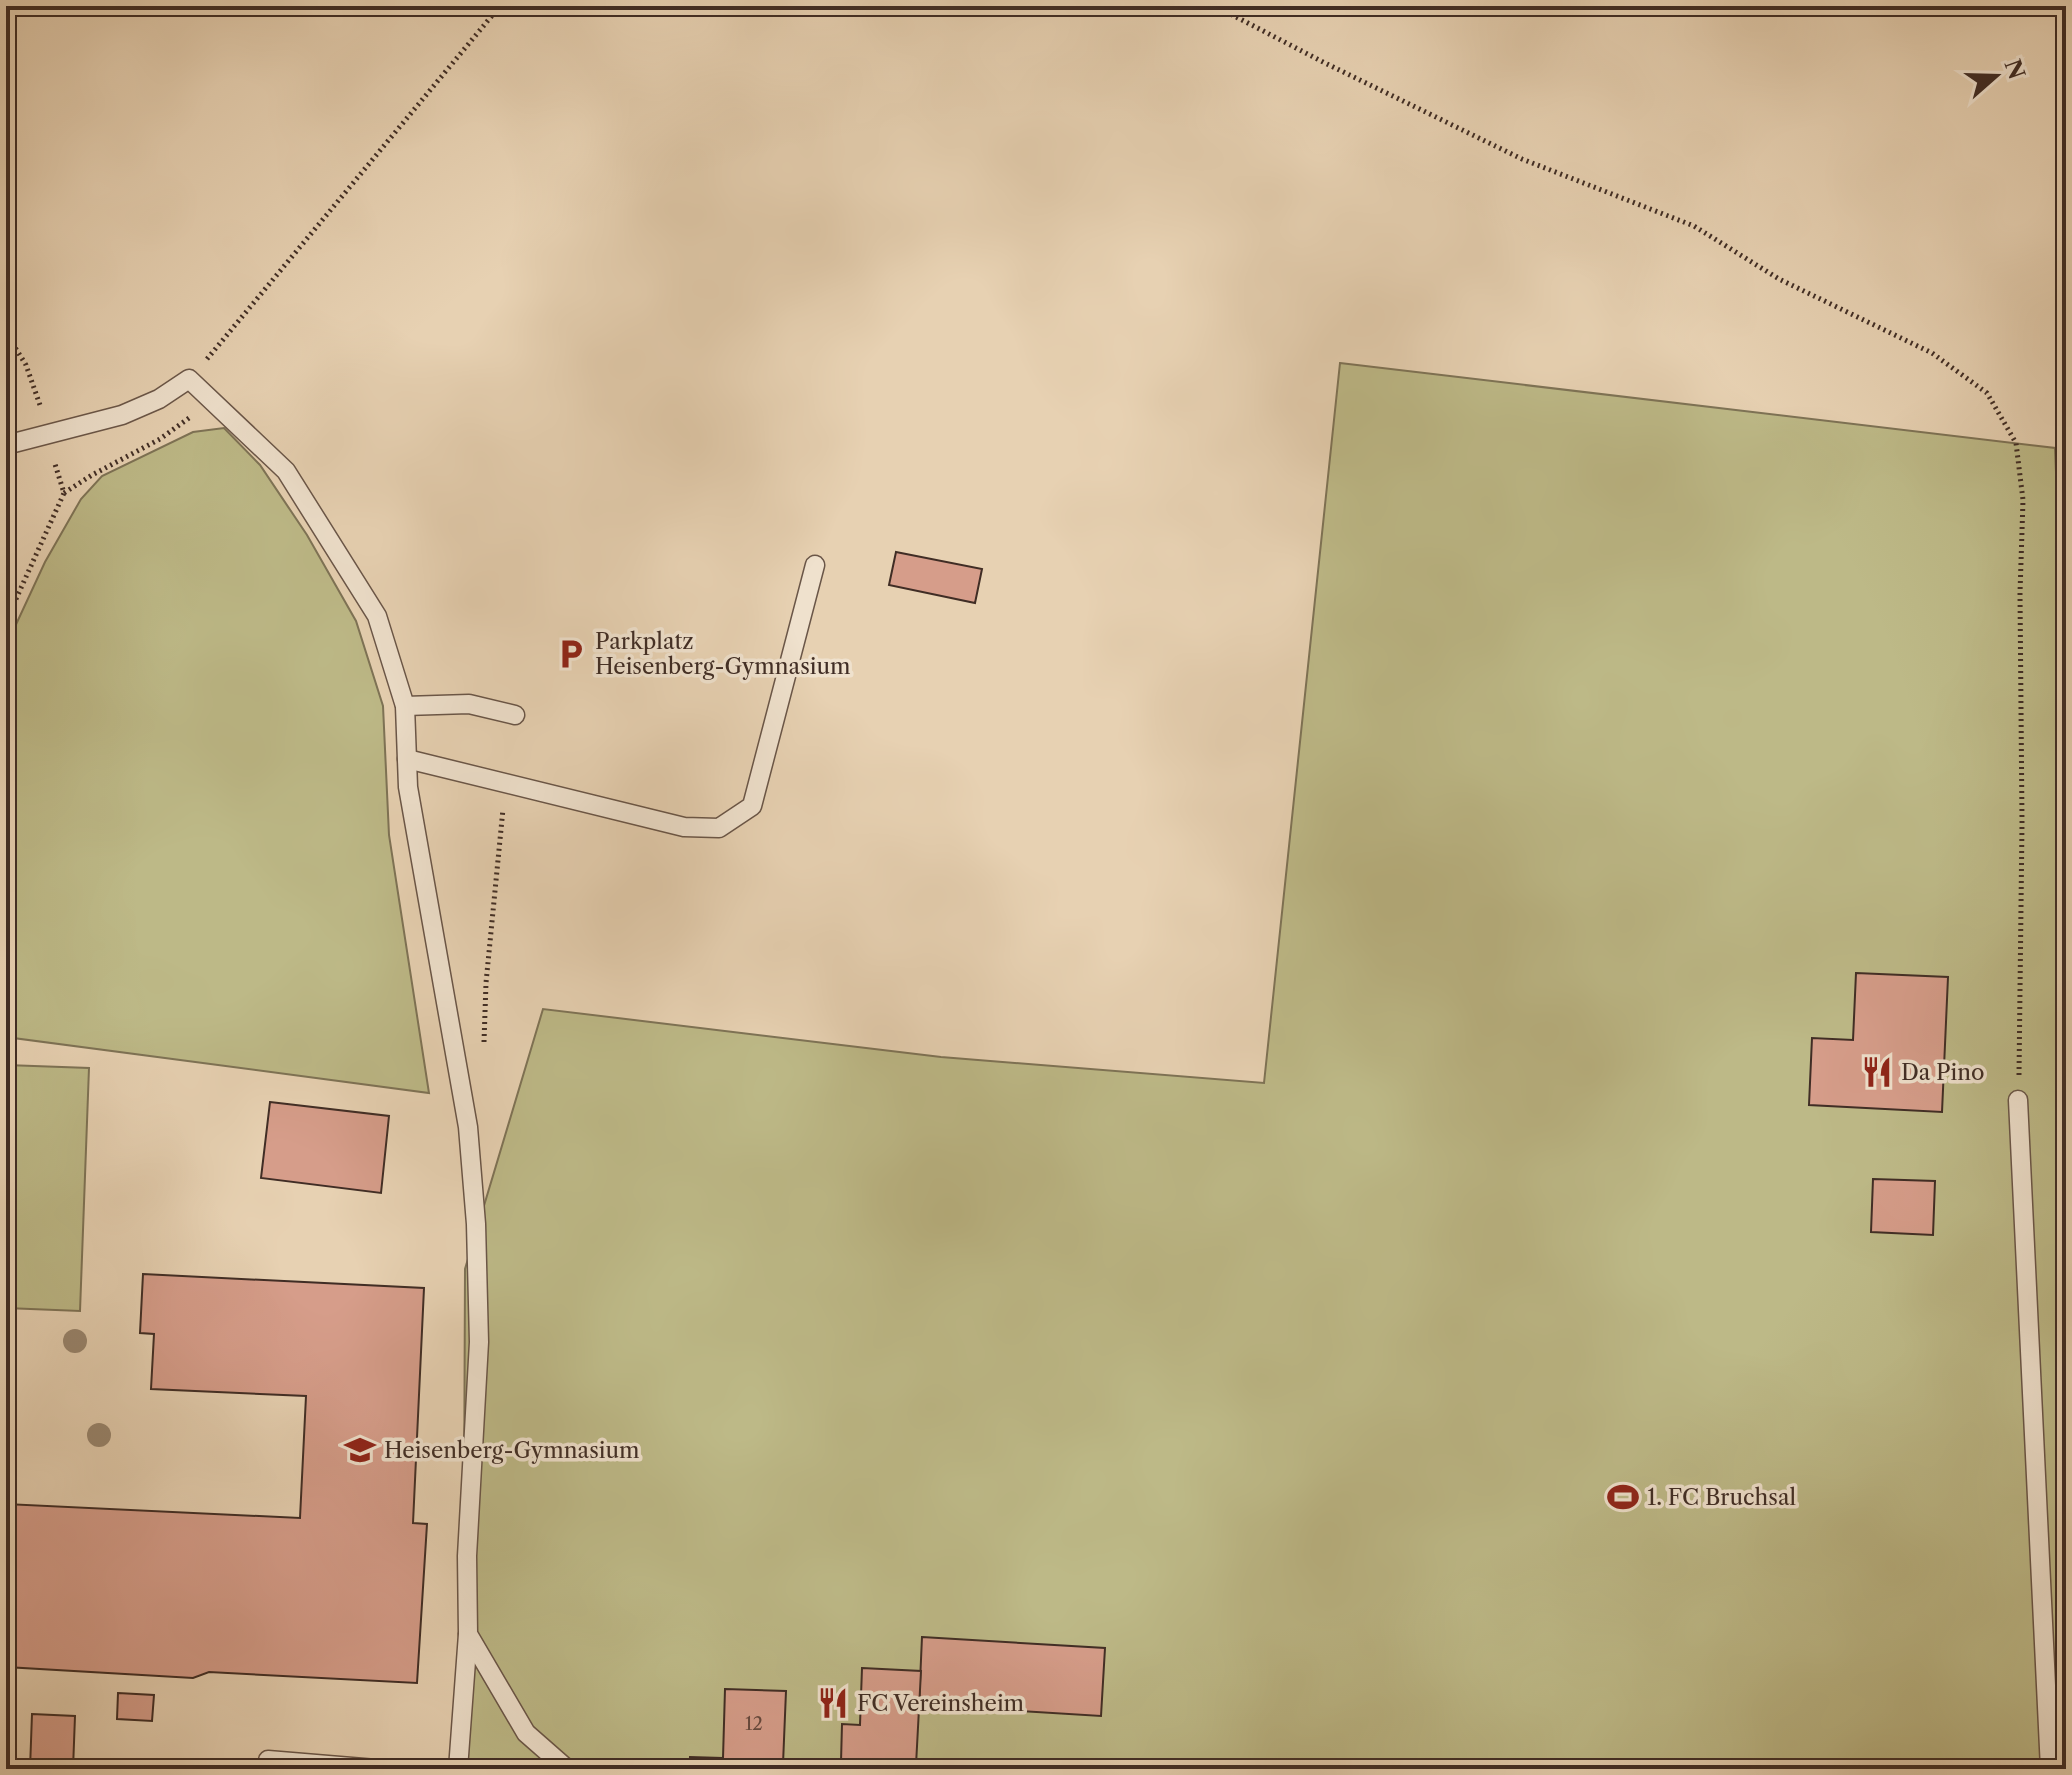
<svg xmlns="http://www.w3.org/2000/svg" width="2072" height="1775" font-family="'Libre Caslon Text',serif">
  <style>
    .green { fill: #bdb987; stroke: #7e7356; stroke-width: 2 }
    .building { fill: #d69d8a; stroke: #402d25; stroke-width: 2 }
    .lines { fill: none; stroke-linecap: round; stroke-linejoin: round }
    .lane-casing { stroke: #6a5648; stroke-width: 21 }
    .path { stroke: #402d25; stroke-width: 5; stroke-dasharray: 2 4; stroke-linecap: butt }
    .lane { stroke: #efe1cd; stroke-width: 18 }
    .tree { fill: #99866f }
    .labels { text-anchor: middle; stroke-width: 7; stroke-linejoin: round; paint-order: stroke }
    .number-label { font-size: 18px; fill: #66493e }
    .poi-label { font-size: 22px; fill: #402d25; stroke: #efe1cd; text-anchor: start }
  </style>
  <rect width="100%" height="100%" fill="#e7d1b2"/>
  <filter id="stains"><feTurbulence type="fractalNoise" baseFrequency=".0025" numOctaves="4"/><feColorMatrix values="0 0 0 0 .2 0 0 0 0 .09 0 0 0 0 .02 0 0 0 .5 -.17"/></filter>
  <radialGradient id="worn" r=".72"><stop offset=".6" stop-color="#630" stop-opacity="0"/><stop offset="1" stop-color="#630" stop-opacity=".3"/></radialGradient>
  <!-- green -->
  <g class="green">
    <path d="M 1340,363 L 2055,448 L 2066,715 L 2066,1769 L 463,1769 L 465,1269 L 543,1009 L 941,1057 L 1264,1083 Z"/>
    <path d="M 224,428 L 260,465 L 307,535 L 356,621 L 383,706 L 389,835 L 429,1093 L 6,1037 L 6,646 L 45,562 L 81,499 L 102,476 L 193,432 Z"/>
    <path d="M 6,1065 L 89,1068 L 80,1311 L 6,1308 Z"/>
  </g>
  <!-- building -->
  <g class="building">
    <path d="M 896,552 L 982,569 L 975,603 L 889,585 Z"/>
    <path d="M 1856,973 L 1948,977 L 1942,1112 L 1809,1105 L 1812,1038 L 1853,1040 Z"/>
    <path d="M 270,1102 L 389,1116 L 381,1193 L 261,1178 Z"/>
    <path d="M 1873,1179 L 1935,1181 L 1933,1235 L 1871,1232 Z"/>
    <path d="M 143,1274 L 424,1288 L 413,1523 L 427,1524 L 417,1683 L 209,1672 L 193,1678 L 6,1667 L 6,1504 L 300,1518 L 306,1396 L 151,1389 L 154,1334 L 140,1333 Z"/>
    <path d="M 922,1637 L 1105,1648 L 1101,1716 L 919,1705 Z"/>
    <path d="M 862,1668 L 921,1671 L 916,1765 L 841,1762 L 842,1724 L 860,1725 Z"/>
    <path d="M 725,1689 L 786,1691 L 783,1764 L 748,1762 L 748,1769 L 689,1769 L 690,1757 L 723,1758 Z"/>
    <path d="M 118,1693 L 154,1695 L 152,1721 L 117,1719 Z"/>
    <path d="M 32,1714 L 75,1716 L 73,1769 L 30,1769 Z"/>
  </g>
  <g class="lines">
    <defs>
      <g id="lane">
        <path d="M 6,445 L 122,415 L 159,399 L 189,379 L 286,471 L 377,616 L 405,706 L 408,787 L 468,1127 L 476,1224 L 479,1342 L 467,1556 L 468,1634 L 526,1733 L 567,1769"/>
        <path d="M 405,706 L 469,704 L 515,715"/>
        <path d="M 407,759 L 684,827 L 719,828 L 752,806 L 815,565"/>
        <path d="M 2018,1100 L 2050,1769"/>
        <path d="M 268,1760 L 376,1769"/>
        <path d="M 458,1769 L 468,1634"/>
      </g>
    </defs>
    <!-- lane casing -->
    <use href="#lane" class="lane-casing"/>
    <!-- path -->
    <g class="path">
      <path d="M 1215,6 L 1325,63 L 1522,159 L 1694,226 L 1779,279 L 1932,353 L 1987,393 L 2016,443 L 2023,500 L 2020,593 L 2022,823 L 2019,1075"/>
      <path d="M 6,333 L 26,365 L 41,408"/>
      <path d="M 207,359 L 500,6"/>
      <path d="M 64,493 L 92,475 L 160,439 L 189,418"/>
      <path d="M 6,621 L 64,493 L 54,461"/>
      <path d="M 484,1042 L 486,983 L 503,809"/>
    </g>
    <!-- lane -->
    <use href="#lane" class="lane"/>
  </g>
  <!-- trees -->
  <g class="tree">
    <circle cx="75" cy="1341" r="12"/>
    <circle cx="99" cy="1435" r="12"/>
  </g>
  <!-- icons -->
  <defs>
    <symbol id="parking-bare" viewBox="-9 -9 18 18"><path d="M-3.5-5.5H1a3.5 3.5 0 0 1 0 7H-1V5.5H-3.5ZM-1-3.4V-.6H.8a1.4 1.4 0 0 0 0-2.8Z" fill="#8f2418" stroke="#efe1cd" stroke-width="2.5" paint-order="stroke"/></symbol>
    <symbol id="restaurant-bare" viewBox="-9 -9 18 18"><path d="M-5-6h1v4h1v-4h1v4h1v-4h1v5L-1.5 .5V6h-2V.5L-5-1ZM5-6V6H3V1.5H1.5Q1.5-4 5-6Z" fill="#8f2418" stroke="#efe1cd" stroke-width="2.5" paint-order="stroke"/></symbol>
    <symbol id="school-bare" viewBox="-9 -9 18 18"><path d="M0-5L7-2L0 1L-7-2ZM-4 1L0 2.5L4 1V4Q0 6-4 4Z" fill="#8f2418" stroke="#efe1cd" stroke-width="2.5" paint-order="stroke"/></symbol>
    <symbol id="stadium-bare" viewBox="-9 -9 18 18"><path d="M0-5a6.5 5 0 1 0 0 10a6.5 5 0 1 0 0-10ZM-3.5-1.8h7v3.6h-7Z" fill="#8f2418" stroke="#efe1cd" stroke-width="2.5" paint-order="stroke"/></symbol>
  </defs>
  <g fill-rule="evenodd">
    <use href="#parking-bare" x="549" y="632" width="44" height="44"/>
    <use href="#restaurant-bare" x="1855" y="1050" width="44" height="44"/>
    <use href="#school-bare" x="338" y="1428" width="44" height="44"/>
    <use href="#stadium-bare" x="1601" y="1475" width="44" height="44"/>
    <use href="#restaurant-bare" x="811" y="1681" width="44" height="44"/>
  </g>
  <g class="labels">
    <!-- number labels -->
    <g class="number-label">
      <text x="754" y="1730">12</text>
    </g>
    <!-- poi labels -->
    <g class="poi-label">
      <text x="595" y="649">Parkplatz<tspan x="595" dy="25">Heisenberg-Gymnasium</tspan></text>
      <text x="1901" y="1080">Da Pino</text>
      <text x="384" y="1458">Heisenberg-Gymnasium</text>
      <text x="1647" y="1505">1. FC Bruchsal</text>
      <text x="857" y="1711">FC Vereinsheim</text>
    </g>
  </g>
  <!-- margin -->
  <rect width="2072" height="1775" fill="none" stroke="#e7d1b2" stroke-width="32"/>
  <rect x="8" y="8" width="2056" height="1759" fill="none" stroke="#402d25" stroke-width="4"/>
  <rect x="16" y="16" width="2040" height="1743" fill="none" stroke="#402d25" stroke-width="2"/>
  <!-- north arrow -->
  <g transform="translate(1996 76) rotate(70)" stroke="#efe1cd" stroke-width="6" paint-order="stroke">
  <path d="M0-6L14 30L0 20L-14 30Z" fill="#402d25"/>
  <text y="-12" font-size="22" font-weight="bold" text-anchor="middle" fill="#402d25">N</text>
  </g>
  <rect width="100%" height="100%" filter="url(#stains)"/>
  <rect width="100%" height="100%" fill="url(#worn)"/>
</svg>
